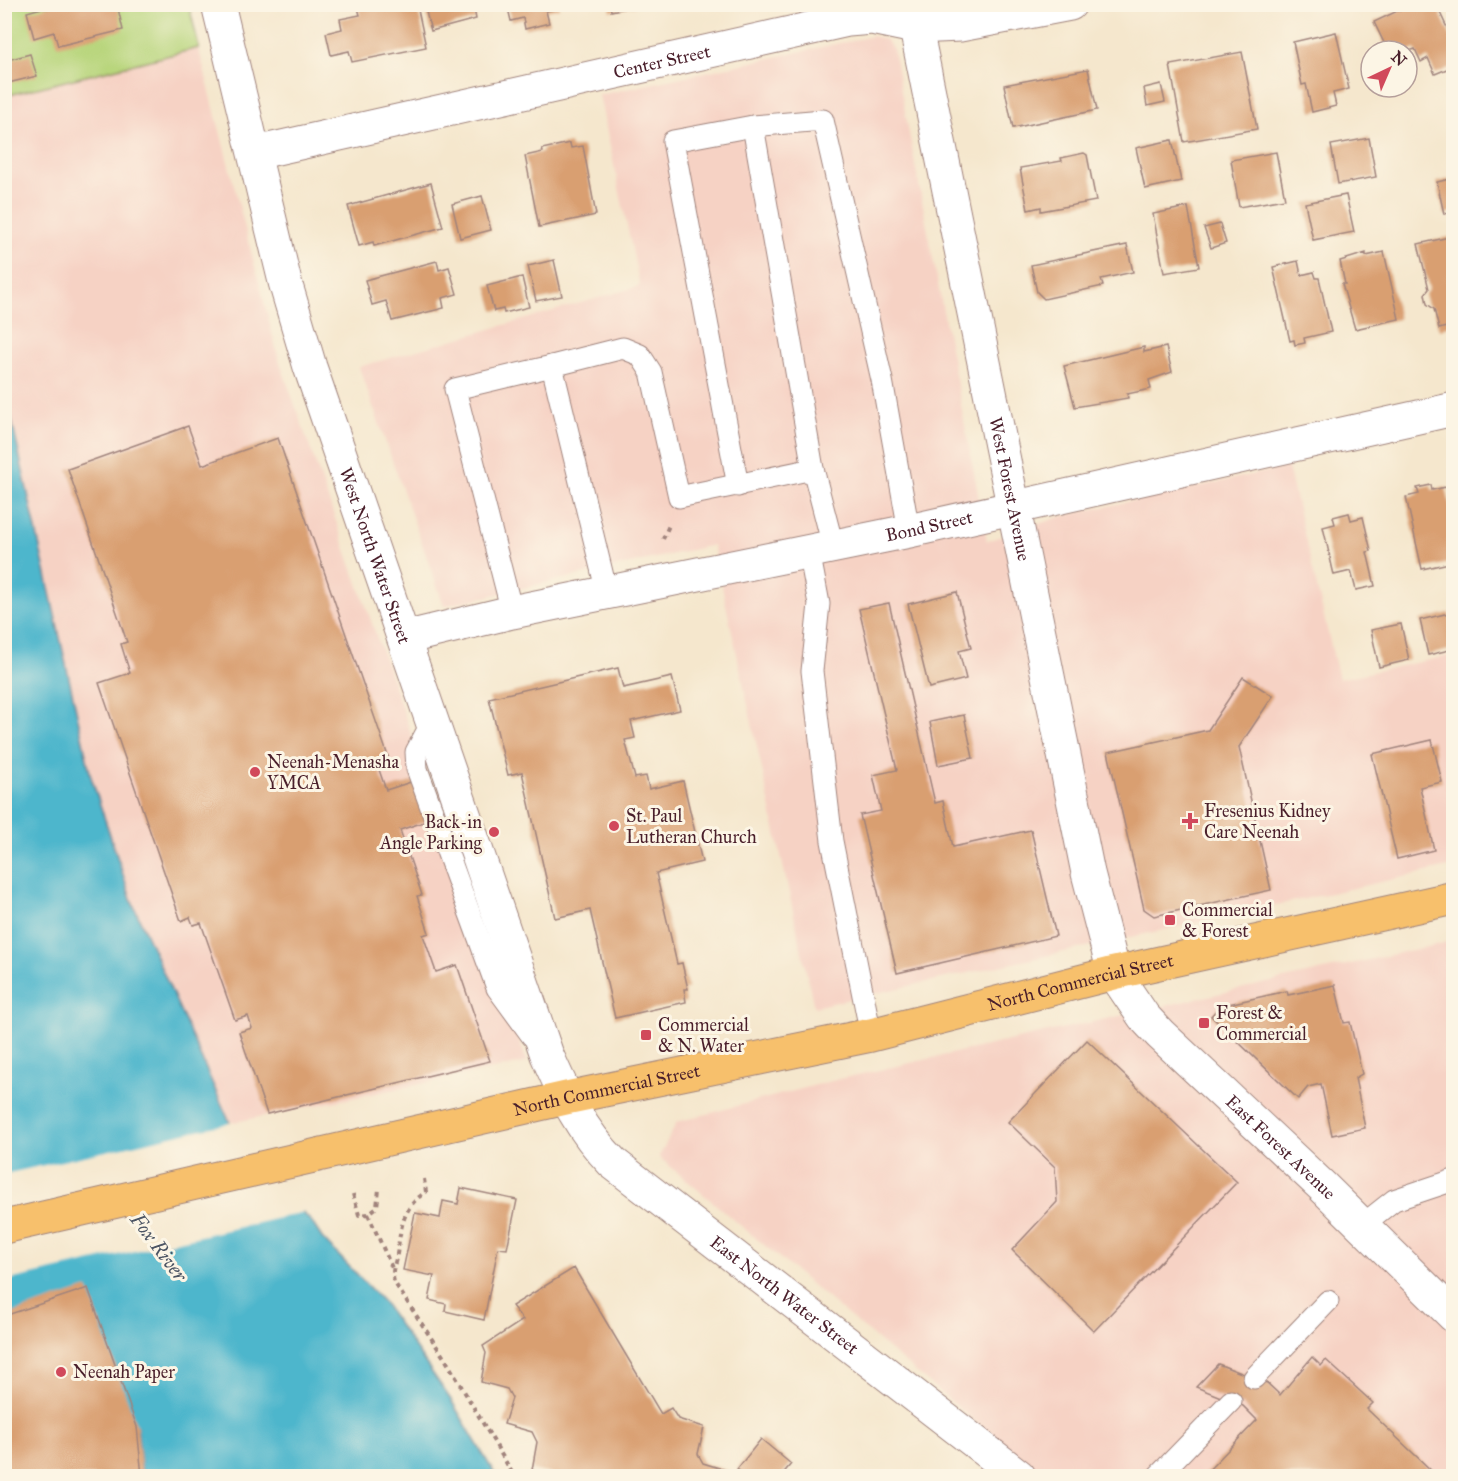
<svg xmlns="http://www.w3.org/2000/svg" width="1458" height="1481" font-family="'IM FELL Great Primer',serif">
  <style>
    .built { fill: #f6d2c4 }
    .green { fill: #b8d57c; stroke: #817a54; stroke-width: 1.5 }
    .water { fill: #4eb6cc; stroke: #4c6a7c; stroke-width: 1.5 }
    .pier { fill: #f5e7cd }
    .building { fill: #d99f71 }
    .lines { fill: none; stroke-linecap: round; stroke-linejoin: round }
    .service-casing { stroke: #a0837c; stroke-width: 23 }
    .minor-casing { stroke: #a0837c; stroke-width: 35 }
    .tertiary-casing { stroke: #a0837c; stroke-width: 35 }
    .primary-casing { stroke: #a0837c; stroke-width: 35 }
    .path { stroke: #a0837c; stroke-width: 4; stroke-dasharray: 4.5 4.5; stroke-linecap: butt }
    .service { stroke: #fff; stroke-width: 21 }
    .minor { stroke: #fff; stroke-width: 33 }
    .tertiary { stroke: #fff; stroke-width: 33 }
    .primary { stroke: #f7c06c; stroke-width: 33 }
    .poi-dot { fill: #d1495b; stroke: #fcf5e5; stroke-width: 2 }
    .labels { text-anchor: middle; stroke-width: 6; stroke-linejoin: round; paint-order: stroke }
    .street-label { font-size: 18px; fill: #4a1f2b; stroke: #fcf5e5 }
    .poi-label { font-size: 18px; fill: #4a1f2b; stroke: #fcf5e5; text-anchor: start }
    .water-label { font-size: 20px; font-style: italic; fill: #4b5463; stroke: #fcf5e5 }
  </style>
  <rect width="100%" height="100%" fill="#fcf5e5"/>
  <filter id="ink" filterUnits="userSpaceOnUse"><feTurbulence type="fractalNoise" baseFrequency=".0167" numOctaves="2"/><feDisplacementMap in="SourceGraphic" scale="12" xChannelSelector="R" yChannelSelector="G"/><feConvolveMatrix kernelMatrix="1 2 1 2 8 2 1 2 1" color-interpolation-filters="sRGB"/></filter>
  <filter id="wash" filterUnits="userSpaceOnUse"><feTurbulence type="fractalNoise" baseFrequency=".008" numOctaves="4" result="noise"/><feDisplacementMap in="SourceGraphic" scale="24" xChannelSelector="R" yChannelSelector="G"/><feGaussianBlur stdDeviation="1.35" result="paint"/><feColorMatrix in="noise" values="0 0 0 0 0 0 0 0 0 0 0 0 0 0 0 0 0 1.4 0 .05"/><feComposite in="paint" operator="in"/></filter>
  <g filter="url(#wash)">
    <rect width="100%" height="100%" fill="#f5e7cd"/>
    <!-- built -->
    <g class="built">
      <path d="M 873,36 L 886,40 L 893,49 L 987,541 L 1066,515 L 1288,467 L 1339,679 L 1453,655 L 1453,866 L 814,1007 L 713,545 L 444,606 L 359,367 L 640,286 L 599,95 Z"/>
      <path d="M 198,46 L 279,360 L 527,1062 L 230,1123 L 132,902 L 91,777 L 5,386 L 8,324 L 4,313 L 4,96 Z"/>
      <path d="M 1453,941 L 1453,1476 L 1040,1476 L 659,1157 L 677,1122 L 835,1080 Z"/>
    </g>
    <!-- green -->
    <path class="green" d="M 4,5 L 189,5 L 199,48 L 5,96 Z"/>
    <!-- water -->
    <path class="water" d="M 4,386 L 91,777 L 132,902 L 230,1123 L 264,1175 L 311,1221 L 322,1238 L 384,1303 L 451,1400 L 496,1476 L 142,1476 L 137,1427 L 5,1316 Z"/>
    <!-- pier -->
    <path class="pier" d="M 234,1122 L 267,1173 L 305,1212 L 5,1281 L 5,1174 Z"/>
    <g id="blocks">
      <!-- building -->
      <g class="building">
        <path d="M 56,4 L 117,4 L 123,30 L 58,46 L 54,32 L 34,38 L 27,12 Z"/>
        <path d="M 357,4 L 383,4 L 383,7 L 417,5 L 426,47 L 352,62 L 349,51 L 331,55 L 326,33 L 342,29 L 340,19 L 360,15 Z"/>
        <path d="M 424,4 L 473,4 L 476,19 L 431,31 Z"/>
        <path d="M 507,4 L 558,4 L 559,8 L 546,11 L 549,23 L 525,29 L 523,18 L 511,21 Z"/>
        <path d="M 610,4 L 635,4 L 635,6 L 611,11 Z"/>
        <path d="M 1412,4 L 1436,4 L 1454,43 L 1454,66 L 1435,74 L 1428,58 L 1421,62 L 1415,49 L 1407,52 L 1388,51 L 1374,22 Z"/>
        <path d="M 1336,32 L 1349,89 L 1333,93 L 1336,106 L 1312,112 L 1306,84 L 1302,85 L 1293,42 Z"/>
        <path d="M 1242,52 L 1257,129 L 1184,142 L 1170,65 Z"/>
        <path d="M 30,54 L 37,76 L 4,84 L 4,61 Z"/>
        <path d="M 1088,69 L 1097,110 L 1013,128 L 1004,85 Z"/>
        <path d="M 1161,84 L 1165,102 L 1147,106 L 1144,88 Z"/>
        <path d="M 1369,138 L 1376,177 L 1338,184 L 1331,145 Z"/>
        <path d="M 1172,140 L 1181,181 L 1145,189 L 1136,148 Z"/>
        <path d="M 570,143 L 571,148 L 583,146 L 596,215 L 539,227 L 525,156 L 543,152 L 542,149 Z"/>
        <path d="M 1276,152 L 1285,199 L 1239,207 L 1231,160 Z"/>
        <path d="M 1084,153 L 1087,155 L 1096,201 L 1041,211 L 1041,207 L 1028,210 L 1020,168 L 1062,161 L 1061,158 Z"/>
        <path d="M 1454,178 L 1454,212 L 1444,214 L 1437,182 Z"/>
        <path d="M 431,183 L 443,227 L 374,246 L 373,242 L 359,246 L 348,206 Z"/>
        <path d="M 1346,195 L 1354,232 L 1313,240 L 1305,203 Z"/>
        <path d="M 482,196 L 491,230 L 460,238 L 452,204 Z"/>
        <path d="M 1188,207 L 1199,267 L 1164,273 L 1153,214 Z"/>
        <path d="M 1220,224 L 1226,243 L 1211,248 L 1204,228 Z"/>
        <path d="M 1454,236 L 1454,325 L 1439,329 L 1434,309 L 1427,304 L 1425,294 L 1429,289 L 1418,244 Z"/>
        <path d="M 1127,245 L 1133,272 L 1101,279 L 1103,286 L 1044,299 L 1037,292 L 1031,265 Z"/>
        <path d="M 1384,252 L 1399,319 L 1355,329 L 1342,284 L 1345,284 L 1340,261 L 1366,253 L 1366,256 Z"/>
        <path d="M 554,260 L 562,296 L 536,301 L 528,266 Z"/>
        <path d="M 437,261 L 439,270 L 449,267 L 457,294 L 442,298 L 444,308 L 392,321 L 386,301 L 372,305 L 365,280 Z"/>
        <path d="M 1298,261 L 1301,275 L 1314,272 L 1316,278 L 1319,278 L 1331,332 L 1304,338 L 1305,343 L 1295,345 L 1294,340 L 1290,341 L 1273,267 Z"/>
        <path d="M 522,277 L 529,307 L 504,313 L 503,309 L 494,311 L 487,286 Z"/>
        <path d="M 1144,347 L 1144,352 L 1166,347 L 1172,372 L 1149,380 L 1151,389 L 1127,394 L 1128,398 L 1075,407 L 1064,366 Z"/>
        <path d="M 188,426 L 202,465 L 278,438 L 389,759 L 377,764 L 386,790 L 414,781 L 427,821 L 400,830 L 422,895 L 417,896 L 429,933 L 423,935 L 436,972 L 457,965 L 490,1061 L 267,1114 L 239,1032 L 252,1028 L 248,1016 L 235,1020 L 201,923 L 193,925 L 190,917 L 181,921 L 99,683 L 130,673 L 121,644 L 127,642 L 68,469 Z"/>
        <path d="M 1431,485 L 1432,490 L 1446,487 L 1454,522 L 1454,562 L 1422,569 L 1406,497 L 1419,494 L 1417,488 Z"/>
        <path d="M 1349,513 L 1351,520 L 1363,517 L 1371,551 L 1367,552 L 1375,586 L 1356,590 L 1351,571 L 1334,575 L 1323,527 L 1335,524 L 1333,517 Z"/>
        <path d="M 957,592 L 971,648 L 959,651 L 966,679 L 929,688 L 908,604 Z"/>
        <path d="M 889,603 L 935,803 L 943,801 L 953,847 L 1031,830 L 1056,936 L 897,973 L 860,815 L 881,811 L 873,775 L 897,770 L 859,609 Z"/>
        <path d="M 1449,613 L 1454,629 L 1454,649 L 1428,655 L 1420,620 Z"/>
        <path d="M 1401,624 L 1409,660 L 1379,667 L 1371,630 Z"/>
        <path d="M 618,668 L 623,688 L 672,677 L 680,710 L 631,721 L 635,738 L 625,740 L 635,778 L 646,776 L 649,789 L 683,781 L 702,862 L 656,873 L 677,964 L 682,963 L 688,989 L 684,989 L 686,1002 L 615,1018 L 590,910 L 555,918 L 522,772 L 508,775 L 489,698 Z"/>
        <path d="M 1243,677 L 1273,696 L 1239,747 L 1271,890 L 1154,916 L 1144,909 L 1108,752 L 1208,730 Z"/>
        <path d="M 964,715 L 973,758 L 938,765 L 930,722 Z"/>
        <path d="M 1432,740 L 1442,782 L 1420,787 L 1434,850 L 1397,859 L 1372,754 Z"/>
        <path d="M 1335,985 L 1344,1023 L 1350,1022 L 1362,1074 L 1355,1078 L 1365,1128 L 1332,1135 L 1321,1084 L 1308,1087 L 1298,1099 L 1211,1016 L 1220,1006 L 1287,991 L 1288,995 Z"/>
        <path d="M 1087,1040 L 1237,1182 L 1094,1331 L 1012,1250 L 1057,1202 L 1055,1167 L 1008,1122 Z"/>
        <path d="M 461,1188 L 517,1200 L 507,1249 L 498,1248 L 484,1320 L 445,1311 L 446,1304 L 429,1300 L 434,1276 L 403,1270 L 415,1213 L 440,1218 L 443,1201 L 458,1204 Z"/>
        <path d="M 574,1268 L 661,1414 L 671,1408 L 678,1419 L 704,1427 L 698,1454 L 703,1463 L 729,1471 L 728,1476 L 559,1476 L 532,1470 L 537,1442 L 532,1432 L 504,1424 L 512,1398 L 507,1389 L 481,1382 L 486,1353 L 483,1346 L 523,1320 L 512,1306 Z"/>
        <path d="M 88,1288 L 137,1427 L 142,1476 L 4,1476 L 4,1316 Z"/>
        <path d="M 1312,1357 L 1321,1366 L 1326,1360 L 1373,1403 L 1367,1409 L 1437,1476 L 1203,1476 L 1257,1420 L 1243,1406 L 1196,1387 L 1218,1364 L 1267,1383 L 1280,1395 Z"/>
        <path d="M 761,1439 L 791,1464 L 781,1476 L 746,1476 L 737,1469 Z"/>
      </g>
    </g>
  </g>
  <g filter="url(#ink)">
    <use href="#blocks" fill-opacity="0" stroke="#a0837c" stroke-width="1.5"/>
    <g class="lines">
      <defs>
        <g id="service">
          <path d="M 552,366 L 623,348 L 640,355 L 651,372 L 679,497 L 813,469 L 833,546"/>
          <path d="M 813,469 L 753,126 L 823,120 L 882,380 L 909,531"/>
          <path d="M 738,486 L 673,141 L 753,126"/>
          <path d="M 809,551 L 819,604 L 812,671 L 832,841 L 871,1035"/>
          <path d="M 512,612 L 455,389 L 552,366 L 607,593"/>
          <path d="M 432,722 L 416,752 L 417,769 L 497,988 L 532,1036"/>
          <path d="M 1361,1226 L 1394,1200 L 1454,1180"/>
          <path d="M 1254,1378 L 1328,1301"/>
          <path d="M 1158,1476 L 1231,1401"/>
        </g>
        <g id="minor">
          <path id="s1" d="M 218,4 L 285,282 L 310,367 L 547,1055 C 566,1098 580,1129 613,1163 L 1019,1476"/>
          <path id="s2" d="M 911,4 L 1088,873 L 1114,973"/>
          <path id="s3" d="M 255,153 L 848,20 L 872,18 L 915,27 L 960,25 L 1070,4"/>
          <path id="s4" d="M 404,638 L 512,612 L 909,531 L 1454,409"/>
        </g>
        <g id="tertiary">
          <path id="s5" d="M 1114,973 L 1144,1017 L 1160,1034 L 1322,1186 L 1454,1316"/>
        </g>
        <g id="primary">
          <path id="s6" d="M 4,1227 L 566,1098 L 871,1035 L 1114,973 L 1454,898"/>
        </g>
      </defs>
      <!-- service casing -->
      <use href="#service" class="service-casing"/>
      <!-- minor casing -->
      <use href="#minor" class="minor-casing"/>
      <!-- tertiary casing -->
      <use href="#tertiary" class="tertiary-casing"/>
      <!-- primary casing -->
      <use href="#primary" class="primary-casing"/>
      <!-- path -->
      <g class="path">
        <path d="M 663,539 L 670,523"/>
        <path d="M 424,1179 L 426,1192 C 402,1207 401,1228 397,1254 C 395,1265 391,1271 394,1282 L 447,1362 L 514,1476"/>
        <path d="M 353,1194 L 359,1215 L 368,1214 L 377,1207 L 379,1189"/>
        <path d="M 368,1214 L 392,1268"/>
      </g>
      <!-- service -->
      <use href="#service" class="service"/>
      <!-- minor -->
      <use href="#minor" class="minor"/>
      <!-- tertiary -->
      <use href="#tertiary" class="tertiary"/>
      <!-- primary -->
      <use href="#primary" class="primary"/>
    </g>
  </g>
  <!-- markers -->
  <g class="poi-dot">
    <circle cx="255" cy="772" r="6"/>
    <path d="M1187 812h6v6h6v6h-6v6h-6v-6h-6v-6h6z"/>
    <circle cx="614" cy="826" r="6"/>
    <circle cx="494" cy="832" r="6"/>
    <rect x="1164" y="914" width="12" height="12" rx="3"/>
    <rect x="1198" y="1017" width="12" height="12" rx="3"/>
    <rect x="640" y="1029" width="12" height="12" rx="3"/>
    <circle cx="61" cy="1372" r="6"/>
  </g>
  <g class="labels">
    <!-- street labels -->
    <g class="street-label">
      <text dy="6" stroke="none"><textPath href="#s3" startOffset="417">Center Street</textPath></text>
      <text dy="6" stroke="none"><textPath href="#s2" startOffset="495">West Forest Avenue</textPath></text>
      <text dy="6" stroke="none"><textPath href="#s4" startOffset="537">Bond Street</textPath></text>
      <text dy="6" stroke="none"><textPath href="#s1" startOffset="574">West North Water Street</textPath></text>
      <text dy="6" stroke="none"><textPath href="#s6" startOffset="1104">North Commercial Street</textPath></text>
      <text dy="6" stroke="none"><textPath href="#s6" startOffset="618">North Commercial Street</textPath></text>
      <text dy="6" stroke="none"><textPath href="#s5" startOffset="242">East Forest Avenue</textPath></text>
      <text dy="6" stroke="none"><textPath href="#s1" startOffset="1446">East North Water Street</textPath></text>
    </g>
    <!-- poi labels -->
    <g class="poi-label">
      <text x="267" y="768">Neenah-Menasha<tspan x="267" dy="21">YMCA</tspan></text>
      <text x="1204" y="817">Fresenius Kidney<tspan x="1204" dy="21">Care Neenah</tspan></text>
      <text x="626" y="822">St. Paul<tspan x="626" dy="21">Lutheran Church</tspan></text>
      <text x="482" y="828" text-anchor="end">Back-in<tspan x="482" dy="21">Angle Parking</tspan></text>
      <text x="1182" y="916">Commercial<tspan x="1182" dy="21">&amp; Forest</tspan></text>
      <text x="1216" y="1019">Forest &amp;<tspan x="1216" dy="21">Commercial</tspan></text>
      <text x="658" y="1031">Commercial<tspan x="658" dy="21">&amp; N. Water</tspan></text>
      <text x="73" y="1378">Neenah Paper</text>
    </g>
    <!-- water labels -->
    <g class="water-label">
      <text transform="translate(159 1247) rotate(53)" y="7">Fox River</text>
    </g>
  </g>
  <!-- margin -->
  <rect width="1458" height="1481" fill="none" stroke="#fcf5e5" stroke-width="24"/>
  <!-- north arrow -->
  <g transform="translate(1389 69) rotate(44)"><circle r="28" fill="#fcf5e5" stroke="#b59f9b" stroke-width="1.5"/>
  <path d="M0-4.5L10 22L0 15L-10 22Z" fill="#d1495b"/>
  <text y="-9" font-size="16" font-weight="bold" text-anchor="middle" fill="#4a1f2b">N</text>
  </g>
</svg>
